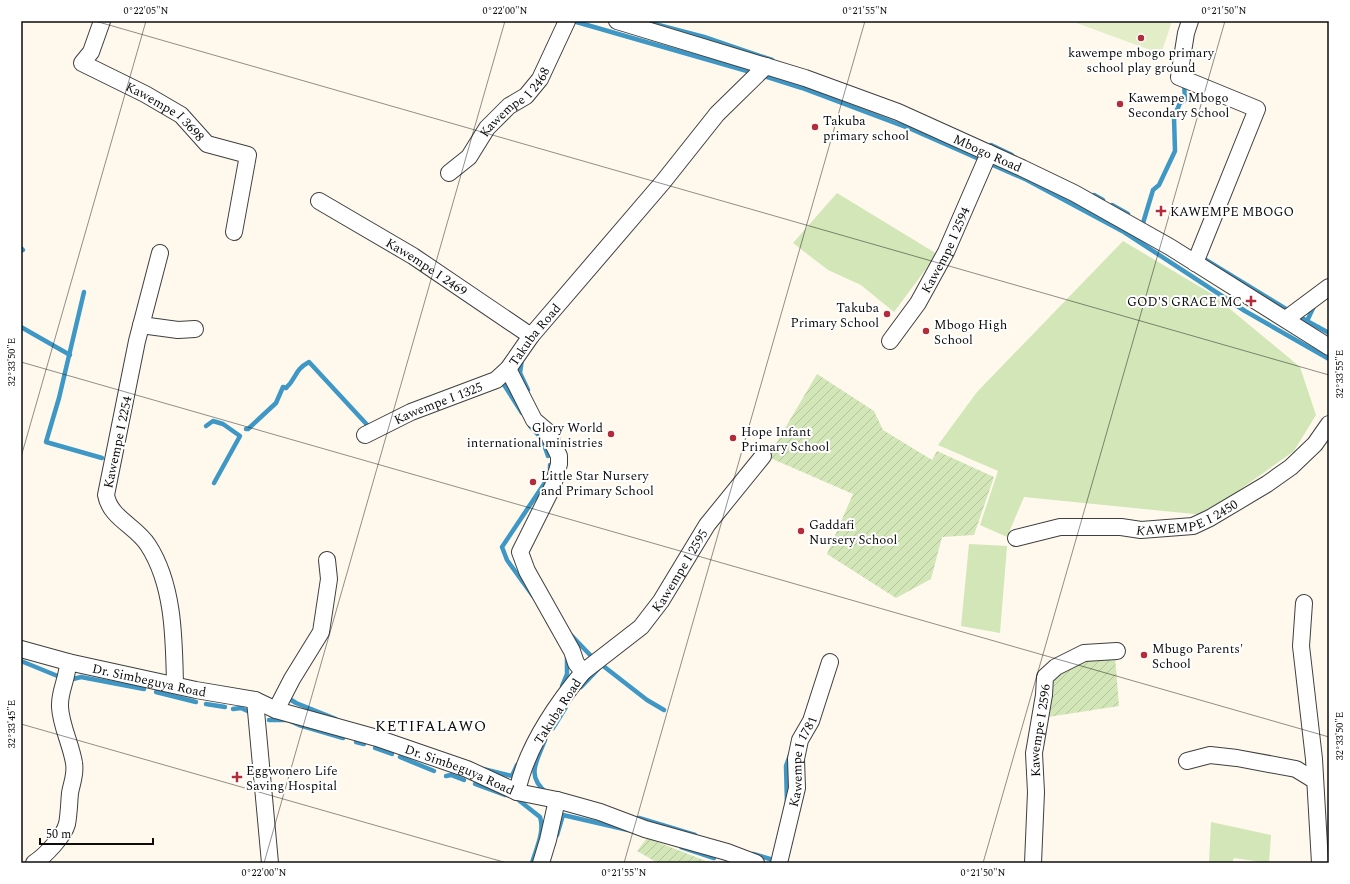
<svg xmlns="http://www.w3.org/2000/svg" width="1350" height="884" font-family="Spectral,serif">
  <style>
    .grass { fill: #d2e6b8 }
    .garden { fill: url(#garden-furrows) }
    .pitch { fill: #e3eec9 }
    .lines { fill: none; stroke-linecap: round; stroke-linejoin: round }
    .stream { stroke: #3e97c5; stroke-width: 4.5 }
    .minor-casing { stroke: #3f3f3f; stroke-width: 18 }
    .minor { stroke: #fff; stroke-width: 16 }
    .ticks { fill: none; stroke: #0c0c0c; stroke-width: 1; stroke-opacity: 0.45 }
    .poi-dot { fill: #b42c3a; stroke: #fff; stroke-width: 1.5 }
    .labels { text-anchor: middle; stroke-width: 4; stroke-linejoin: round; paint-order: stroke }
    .poi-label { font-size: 13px; fill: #0c0c0c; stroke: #fff; text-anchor: start }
    .street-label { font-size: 13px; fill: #0c0c0c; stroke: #fff }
    .quarter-label { font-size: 15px; letter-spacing: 1px; fill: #0c0c0c; stroke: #fff }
    .neatline { fill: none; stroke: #0c0c0c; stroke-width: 1.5 }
    .ticks-label { font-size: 10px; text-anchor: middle; fill: #0c0c0c }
  </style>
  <defs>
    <pattern id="garden-furrows" width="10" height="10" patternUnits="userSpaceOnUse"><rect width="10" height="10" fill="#d2e6b8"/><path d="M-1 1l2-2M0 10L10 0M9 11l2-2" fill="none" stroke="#b3c49d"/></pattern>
  </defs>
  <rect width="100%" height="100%" fill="#fef9ec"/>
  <!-- grass -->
  <g class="grass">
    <path d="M 837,193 L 937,254 L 894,312 L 861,285 L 828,270 L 793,243 Z"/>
    <path d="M 1123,241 L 1212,294 L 1300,367 L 1316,415 L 1294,451 L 1204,515 L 1024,497 L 1007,537 L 980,525 L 998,471 L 938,445 L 977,392 Z"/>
    <path d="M 969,544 L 1007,546 L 1000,633 L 961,626 Z"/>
    <path d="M 1211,822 L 1271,835 L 1269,863 L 1234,858 L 1232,863 L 1209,863 Z"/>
  </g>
  <!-- garden -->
  <g class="garden">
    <path d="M 817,374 L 874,411 L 883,430 L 932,460 L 937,451 L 994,477 L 974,535 L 942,537 L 931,579 L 896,598 L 827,554 L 853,494 L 768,457 Z"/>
    <path d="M 1082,657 L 1115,657 L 1119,706 L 1048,717 L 1047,678 Z"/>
    <path d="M 647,838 L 711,863 L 658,863 L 637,851 Z"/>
  </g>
  <!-- pitch -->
  <path class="pitch" d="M 1071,21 L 1172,21 L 1161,54 Z"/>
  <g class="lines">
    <!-- stream -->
    <g class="stream">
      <path d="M 573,21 L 754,73"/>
      <path d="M 647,22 L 704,37 L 772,60"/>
      <path d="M 761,75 L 802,88 L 911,129 L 1027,180 L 1124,232 L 1245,311 L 1329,359"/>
      <path d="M 991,145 L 1012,155"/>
      <path d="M 1094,195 L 1103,200"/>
      <path d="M 1112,205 L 1128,214"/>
      <path d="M 1143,223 L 1153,190 L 1159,185 L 1175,151 L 1174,117 L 1180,103 L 1185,100 L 1184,82"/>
      <path d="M 21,248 L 23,250"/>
      <path d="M 1201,257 L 1291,312"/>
      <path d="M 84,292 L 59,398 L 46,442 L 102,458"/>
      <path d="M 1315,304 L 1307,321 L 1329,333"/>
      <path d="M 1297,315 L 1307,321"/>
      <path d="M 21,327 L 70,355"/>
      <path d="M 522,359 L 520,373 L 528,390"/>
      <path d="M 501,380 L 522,413"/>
      <path d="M 206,426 L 213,421 L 223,424 L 240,436 L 214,483"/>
      <path d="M 530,426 L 542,439 L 548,456"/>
      <path d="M 246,429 L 248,429 L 276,403 L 283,387 L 286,388 C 297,378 294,370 309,362 L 371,429"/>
      <path d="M 533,596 L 507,560 L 502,547 L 550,475 L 550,465"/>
      <path d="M 571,635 L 592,657 L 595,655"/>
      <path d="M 21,661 L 60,677"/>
      <path d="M 73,679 L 81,677 L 144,689"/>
      <path d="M 562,686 L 567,674 L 567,657"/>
      <path d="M 581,687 L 602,665 L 647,700 L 664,710"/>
      <path d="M 156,692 L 196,702"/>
      <path d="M 288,698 L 296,703 L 336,719"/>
      <path d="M 206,704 L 225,707"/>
      <path d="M 233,709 L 241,708 L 252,713"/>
      <path d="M 269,720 L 288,720 L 299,725 L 343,738"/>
      <path d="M 553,728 L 566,707"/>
      <path d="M 545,740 C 537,761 525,776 547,793"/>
      <path d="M 356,742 L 364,744"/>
      <path d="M 375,748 L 392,754"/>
      <path d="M 400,757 L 434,771"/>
      <path d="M 483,769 L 512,776 L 517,765"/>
      <path d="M 446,776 L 451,775 L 464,780"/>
      <path d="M 475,784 L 505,795"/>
      <path d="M 516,798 L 540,817 C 545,831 536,849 532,863"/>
      <path d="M 787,803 L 786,766 L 790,755"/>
      <path d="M 639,818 L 695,835"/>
      <path d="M 557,835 L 563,815 L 628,830"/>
      <path d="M 681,847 L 714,858"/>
      <path d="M 753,854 L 777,861"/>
    </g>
    <defs>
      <g id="minor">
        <path id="s1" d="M 102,21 L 91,52 L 82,63 L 145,94 L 181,115 L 207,144 L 248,155 L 234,232"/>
        <path id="s2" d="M 617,21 L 805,78 L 898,112 L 1022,168 L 1074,193 L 1170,247 L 1329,347"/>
        <path d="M 1190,21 L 1186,33 L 1179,77 L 1257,109 L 1195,263"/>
        <path id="s3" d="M 449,173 L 469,157 L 487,128 L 509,106 L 526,96 L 540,79 L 567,21"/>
        <path id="s4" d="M 319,201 L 413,256 L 531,336"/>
        <path d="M 160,253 L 137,341 L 106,495 C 110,518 136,526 148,545 C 174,585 174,639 175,685"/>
        <path d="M 1286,319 L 1329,287"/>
        <path d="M 141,325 L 178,330 L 195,329"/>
        <path id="s5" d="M 890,341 L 918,303 L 946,252 L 989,153"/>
        <path d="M 508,369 L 534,420 L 547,431 L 559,456 L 559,464 L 553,486 L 520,552 L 527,571 L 572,651 L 576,663 L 583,672 C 554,707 526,748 517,792"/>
        <path id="s6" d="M 365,435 L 411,412 L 496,380 L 508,369 L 531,336 L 663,182 L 717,114 L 766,66"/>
        <path id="s7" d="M 1016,538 L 1060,527 L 1121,527 L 1141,530 L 1193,526 L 1210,518 L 1267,484 L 1291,467 L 1315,444 L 1329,424"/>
        <path d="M 1304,603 L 1301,646 L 1314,759 L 1320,863"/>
        <path id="s8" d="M 21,649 L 68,662 L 196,690 L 255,700 L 276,710 L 377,738 L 467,769 L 517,792 L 557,800 L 600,812 L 645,829 L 727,852 L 756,863"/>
        <path id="s9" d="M 583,672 L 641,627 L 661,601 L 707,525 L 763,456"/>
        <path d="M 255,700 L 270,863"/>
        <path d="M 276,710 L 292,679 L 321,632 L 329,579 L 327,560"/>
        <path d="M 1187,761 L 1210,755 L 1237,758 L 1296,769 L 1314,780"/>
        <path d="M 34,863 C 45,856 64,836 67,824 C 69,814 69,803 70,793 C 72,782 76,774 74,763 C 71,744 61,726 60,707 C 59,691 68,678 68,662"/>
        <path d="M 541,863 L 548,840 L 557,800"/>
        <path id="s10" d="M 779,863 L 797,788 L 796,759 L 800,740 L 811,721 L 830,662"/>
        <path id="s11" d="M 1033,863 L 1036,792 L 1034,753 L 1044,695 L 1045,677 L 1056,667 L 1084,653 L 1117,651"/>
      </g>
    </defs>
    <!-- minor casing -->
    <use href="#minor" class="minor-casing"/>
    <!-- minor -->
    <use href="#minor" class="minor"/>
  </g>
  <!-- ticks -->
  <path class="ticks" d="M 95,21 L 1329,375M 21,362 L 1329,737M 21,457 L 146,21M 21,724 L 507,863M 264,863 L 505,21M 624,863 L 865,21M 983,863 L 1225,21"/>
  <!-- markers -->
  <g class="poi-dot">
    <circle cx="1141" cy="38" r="4"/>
    <circle cx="1120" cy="104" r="4"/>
    <circle cx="815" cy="127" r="4"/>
    <path d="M1159 205h4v4h4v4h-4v4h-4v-4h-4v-4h4z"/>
    <path d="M1249 295h4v4h4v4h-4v4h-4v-4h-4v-4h4z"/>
    <circle cx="887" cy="314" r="4"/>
    <circle cx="926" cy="331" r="4"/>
    <circle cx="611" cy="434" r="4"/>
    <circle cx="733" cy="438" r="4"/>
    <circle cx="533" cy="482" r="4"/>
    <circle cx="801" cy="531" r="4"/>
    <circle cx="1144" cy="655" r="4"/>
    <path d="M235 771h4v4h4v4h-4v4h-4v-4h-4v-4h4z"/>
  </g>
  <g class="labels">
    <!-- poi labels -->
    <g class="poi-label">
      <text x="1141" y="57" text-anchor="middle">kawempe mbogo primary<tspan x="1141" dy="15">school play ground</tspan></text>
      <text x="1128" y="102">Kawempe Mbogo<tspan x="1128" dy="15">Secondary School</tspan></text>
      <text x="823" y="125">Takuba<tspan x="823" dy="15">primary school</tspan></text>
      <text x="1170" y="216">KAWEMPE MBOGO</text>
      <text x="1242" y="306" text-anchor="end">GOD'S GRACE MC</text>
      <text x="879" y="312" text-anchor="end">Takuba<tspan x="879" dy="15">Primary School</tspan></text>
      <text x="934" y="329">Mbogo High<tspan x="934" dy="15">School</tspan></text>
      <text x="603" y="432" text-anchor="end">Glory World<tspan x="603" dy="15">international ministries</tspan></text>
      <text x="741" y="436">Hope Infant<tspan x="741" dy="15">Primary School</tspan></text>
      <text x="541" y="480">Little Star Nursery<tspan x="541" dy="15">and Primary School</tspan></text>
      <text x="809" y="529">Gaddafi<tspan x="809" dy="15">Nursery School</tspan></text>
      <text x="1152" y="653">Mbugo Parents'<tspan x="1152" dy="15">School</tspan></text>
      <text x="246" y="775">Eggwonero Life<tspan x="246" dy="15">Saving Hospital</tspan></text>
    </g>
    <!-- street labels -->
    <g class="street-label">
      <text dy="5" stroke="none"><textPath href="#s3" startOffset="98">Kawempe I 2468</textPath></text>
      <text dy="5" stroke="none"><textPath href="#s1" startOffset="144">Kawempe I 3698</textPath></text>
      <text dy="5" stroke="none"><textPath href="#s2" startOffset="394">Mbogo Road</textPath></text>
      <text dy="5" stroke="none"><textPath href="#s5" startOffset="107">Kawempe I 2594</textPath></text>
      <text dy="5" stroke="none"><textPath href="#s4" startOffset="126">Kawempe I 2469</textPath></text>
      <text dy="5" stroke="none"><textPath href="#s6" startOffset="202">Takuba Road</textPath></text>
      <text dy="5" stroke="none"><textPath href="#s6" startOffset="80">Kawempe I 1325</textPath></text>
      <text transform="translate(117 442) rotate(-78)" y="5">Kawempe I 2254</text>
      <text dy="5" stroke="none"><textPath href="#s7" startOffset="175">KAWEMPE I 2450</textPath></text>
      <text dy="5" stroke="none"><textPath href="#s9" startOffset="142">Kawempe I 2595</textPath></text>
      <text dy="5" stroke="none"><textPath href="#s8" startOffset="132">Dr. Simbeguya Road</textPath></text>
      <text transform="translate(557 711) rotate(-57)" y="5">Takuba Road</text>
      <text dy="5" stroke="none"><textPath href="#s11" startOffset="133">Kawempe I 2596</textPath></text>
      <text dy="5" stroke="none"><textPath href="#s10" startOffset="105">Kawempe I 1781</textPath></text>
      <text dy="5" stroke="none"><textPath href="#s8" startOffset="456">Dr. Simbeguya Road</textPath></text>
    </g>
    <!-- quarter labels -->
    <g class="quarter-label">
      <text x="431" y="731">KETIFALAWO</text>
    </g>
  </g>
  <!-- border -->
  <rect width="1350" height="884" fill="none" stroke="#ffffff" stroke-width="44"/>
  <!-- scale -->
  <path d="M40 838v6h113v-6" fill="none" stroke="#0c0c0c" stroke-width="2"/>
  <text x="46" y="838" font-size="12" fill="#0c0c0c" stroke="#ffffff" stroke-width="3" paint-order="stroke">50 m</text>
  <rect x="22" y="22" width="1306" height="840" class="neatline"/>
  <g class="ticks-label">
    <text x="146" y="14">0°22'05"N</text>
    <text x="505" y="14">0°22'00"N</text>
    <text x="865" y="14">0°21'55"N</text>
    <text x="1224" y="14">0°21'50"N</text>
    <text transform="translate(11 362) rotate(-90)" y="4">32°33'50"E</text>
    <text transform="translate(1339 374) rotate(-90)" y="4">32°33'55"E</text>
    <text transform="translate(11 724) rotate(-90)" y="4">32°33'45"E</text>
    <text transform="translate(1339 736) rotate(-90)" y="4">32°33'50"E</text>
    <text x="264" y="876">0°22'00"N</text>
    <text x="624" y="876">0°21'55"N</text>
    <text x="983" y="876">0°21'50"N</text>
  </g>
</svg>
